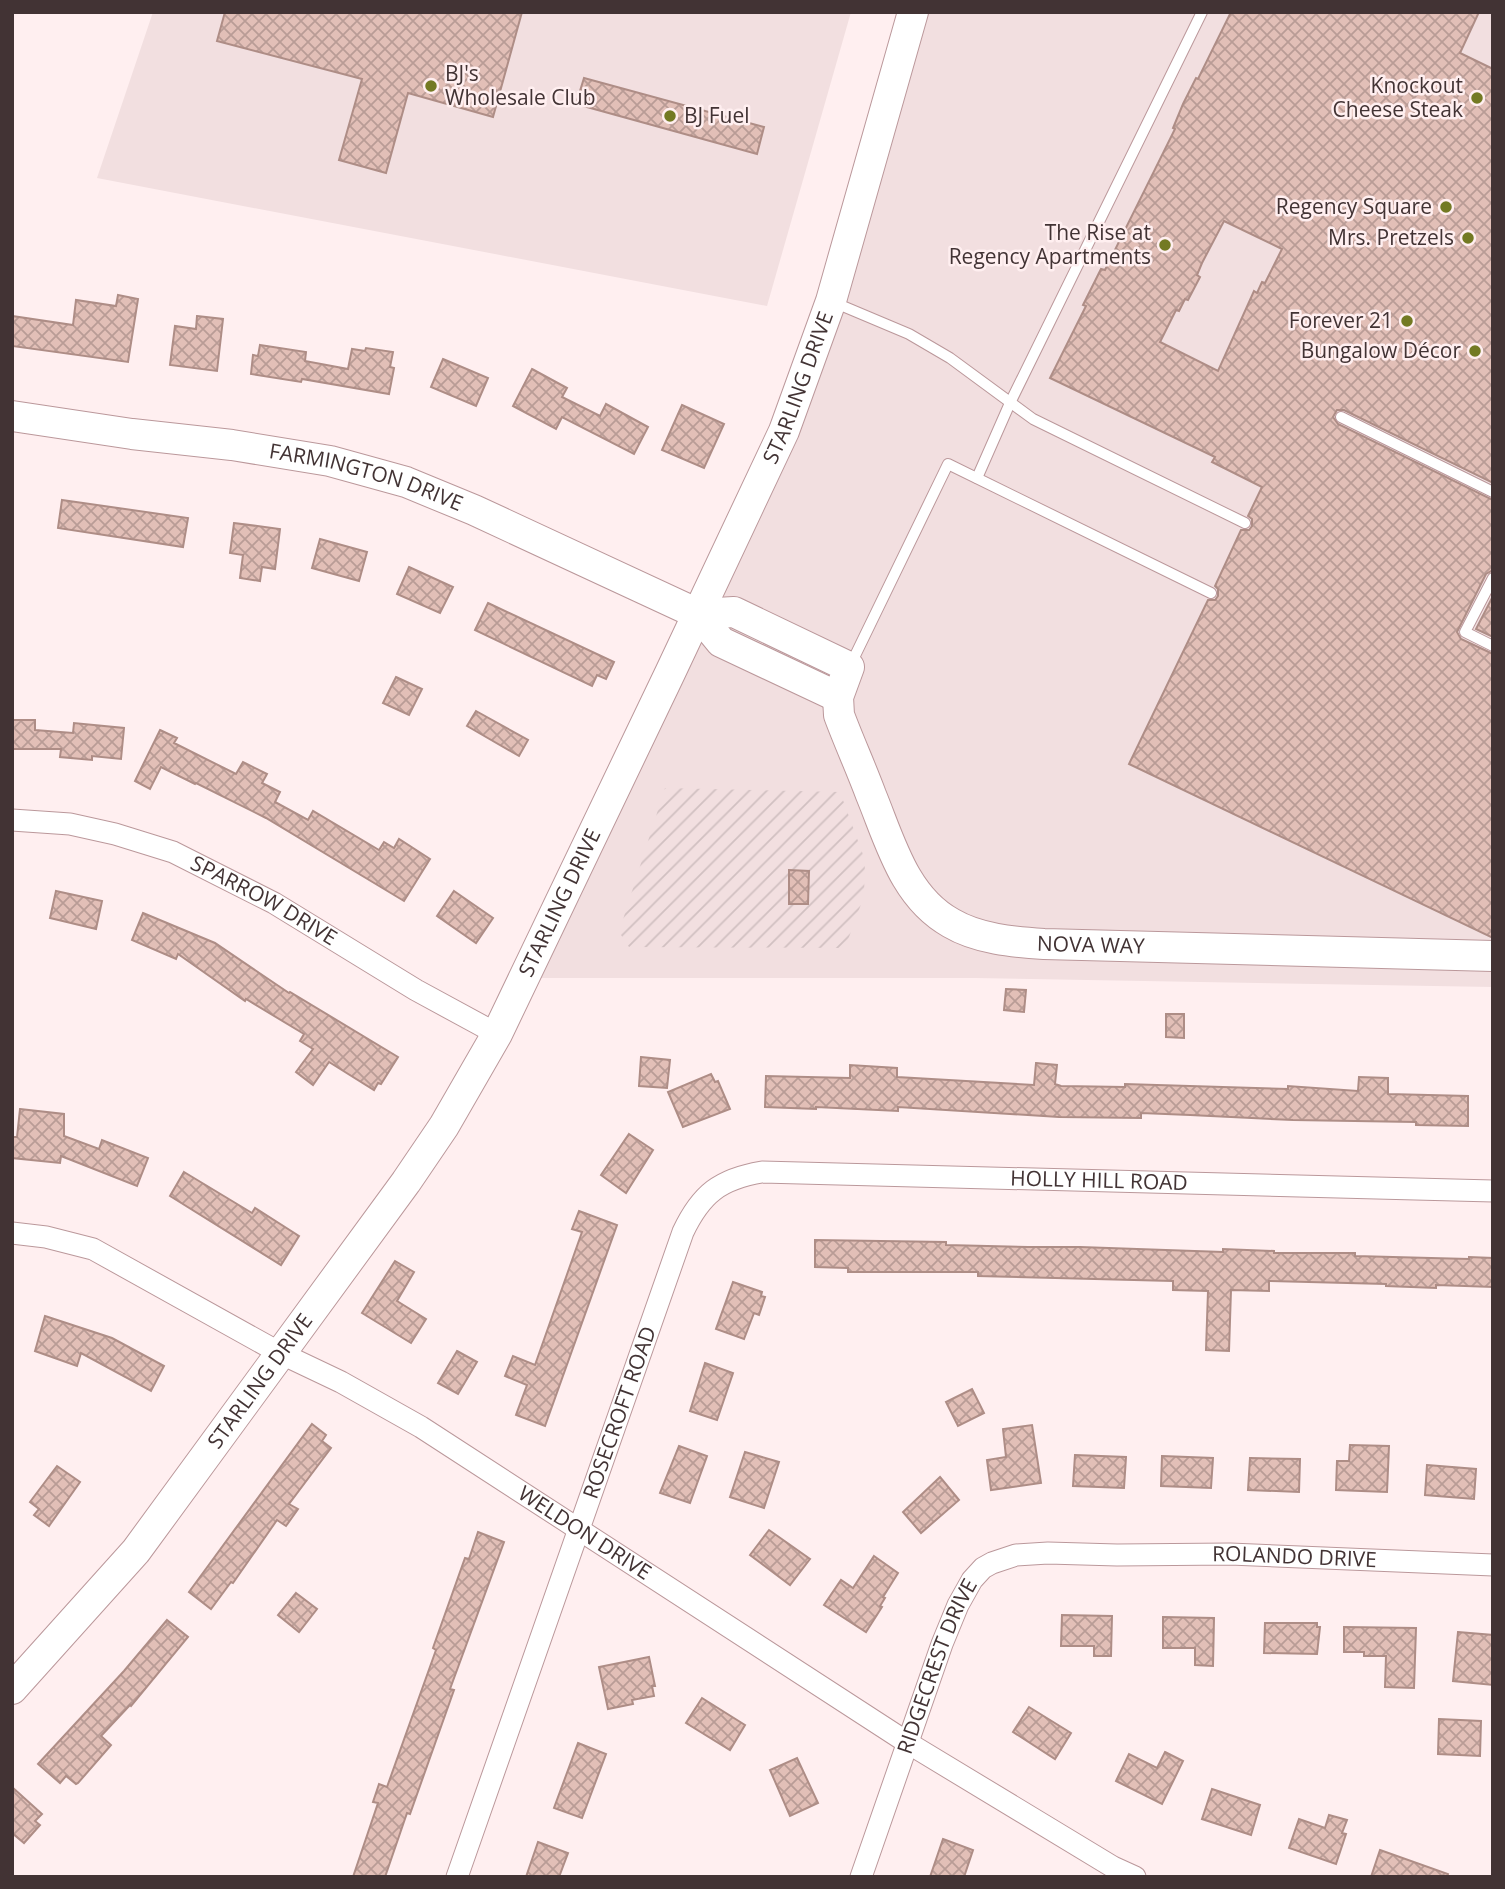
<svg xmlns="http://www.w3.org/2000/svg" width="1505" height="1889" font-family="'Open Sans',sans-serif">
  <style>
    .built { fill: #f2dfe0 }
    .industrial { fill: url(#industrial-furrows) }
    .building { fill: url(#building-cross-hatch); stroke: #ae8d86; stroke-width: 2; fill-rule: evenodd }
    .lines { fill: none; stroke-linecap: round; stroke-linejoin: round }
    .lane-casing { stroke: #bb989b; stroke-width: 12 }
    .street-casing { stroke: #bb989b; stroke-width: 23 }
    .secondary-casing { stroke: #bb989b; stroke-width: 32 }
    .lane { stroke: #fff; stroke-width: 10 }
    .street { stroke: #fff; stroke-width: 21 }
    .secondary { stroke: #fff; stroke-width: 30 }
    .poi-dot { fill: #737a23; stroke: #ffeff0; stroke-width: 2.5 }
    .labels { text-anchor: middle; stroke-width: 5; stroke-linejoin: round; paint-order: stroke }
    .poi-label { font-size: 21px; fill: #423334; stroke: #ffeff0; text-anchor: end }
    .street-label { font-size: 21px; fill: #423334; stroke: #ffeff0 }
  </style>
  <defs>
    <pattern id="industrial-furrows" width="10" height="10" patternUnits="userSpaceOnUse" patternTransform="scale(1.75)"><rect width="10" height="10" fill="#f2dfe0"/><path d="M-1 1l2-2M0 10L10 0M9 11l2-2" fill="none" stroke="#d1c0c1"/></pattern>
    <pattern id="building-cross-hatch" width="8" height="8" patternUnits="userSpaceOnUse" patternTransform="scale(1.75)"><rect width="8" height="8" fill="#e2bfb7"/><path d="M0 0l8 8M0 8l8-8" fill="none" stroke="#b99c96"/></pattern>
  </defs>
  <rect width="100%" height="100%" fill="#ffeff0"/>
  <!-- built -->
  <g class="built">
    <path d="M 153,12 L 851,12 L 767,306 L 97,178 Z"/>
    <path d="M 912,12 L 1493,12 L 1493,987 L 975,978 L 525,978 L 759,487 Z"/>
  </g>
  <!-- industrial -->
  <path class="industrial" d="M 665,788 L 840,792 L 865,860 L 864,896 L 845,948 L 629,947 L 619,932 Z"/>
  <!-- building -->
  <g class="building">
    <path d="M 225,12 L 522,12 L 493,117 L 408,93 L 386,173 L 339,160 L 362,79 L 217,41 Z"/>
    <path d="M 1231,12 L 1479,12 L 1460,53 L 1493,69 L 1493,483 L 1344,410 L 1337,410 L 1333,417 L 1338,424 L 1493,500 L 1493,570 L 1486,574 L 1457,632 L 1461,639 L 1493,654 L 1493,938 L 1129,764 L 1208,600 L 1215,600 L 1218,596 L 1218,589 L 1215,586 L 1241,530 L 1249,530 L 1252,526 L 1252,519 L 1248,516 L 1262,487 L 1212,462 L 1215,457 L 1050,378 L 1086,306 L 1083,305 L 1101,269 L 1105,270 L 1175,129 L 1173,128 L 1183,104 L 1196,78 L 1198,79 ZM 1224,221 L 1282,249 L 1265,283 L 1262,282 L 1257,293 L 1254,291 L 1218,371 L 1160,342 L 1176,310 L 1179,311 L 1185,299 L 1188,300 L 1200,277 L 1197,275 L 1202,263 Z"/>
    <path d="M 584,78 L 764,127 L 757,154 L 576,104 Z"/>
    <path d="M 118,295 L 138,299 L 128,362 L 12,346 L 12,316 L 73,325 L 76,300 L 116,306 Z"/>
    <path d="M 197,316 L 223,319 L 217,371 L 170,365 L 175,326 L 196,329 Z"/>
    <path d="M 260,345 L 306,352 L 305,361 L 348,369 L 352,349 L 365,351 L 366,348 L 393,352 L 390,367 L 394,368 L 389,394 L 302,379 L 301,382 L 251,374 L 253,355 L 258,356 Z"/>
    <path d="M 443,359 L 488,378 L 476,406 L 431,387 Z"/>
    <path d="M 532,369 L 567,388 L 562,397 L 600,416 L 606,404 L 648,427 L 634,454 L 562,417 L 556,429 L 513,406 Z"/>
    <path d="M 682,405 L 724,424 L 704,468 L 662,450 Z"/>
    <path d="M 62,500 L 188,518 L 183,547 L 58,528 Z"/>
    <path d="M 234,523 L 280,529 L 275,569 L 262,567 L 260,581 L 240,578 L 243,555 L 230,553 Z"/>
    <path d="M 320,539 L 367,552 L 359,581 L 312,568 Z"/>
    <path d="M 409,567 L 453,587 L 440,613 L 397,594 Z"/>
    <path d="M 1493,596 L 1493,637 L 1476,629 Z"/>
    <path d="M 488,603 L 614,662 L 606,679 L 597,675 L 592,686 L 475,630 Z"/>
    <path d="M 396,677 L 422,689 L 409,715 L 383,703 Z"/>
    <path d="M 476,711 L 528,740 L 519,756 L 467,726 Z"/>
    <path d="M 12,720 L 35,720 L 35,730 L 73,733 L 74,723 L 124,728 L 121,759 L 92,756 L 92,760 L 60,757 L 61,749 L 12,749 Z"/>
    <path d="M 160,730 L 177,738 L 174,743 L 236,774 L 243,762 L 267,774 L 262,783 L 280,792 L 275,802 L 308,820 L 313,811 L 379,850 L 384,842 L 394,848 L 399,839 L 430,859 L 404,901 L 266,818 L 196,783 L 195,784 L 161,767 L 150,789 L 135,781 Z"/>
    <path d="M 789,870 L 809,871 L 808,904 L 789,904 Z"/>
    <path d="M 56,891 L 102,901 L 96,929 L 50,918 Z"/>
    <path d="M 454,891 L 493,918 L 476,943 L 437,916 Z"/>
    <path d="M 143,913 L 215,943 L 289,993 L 290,992 L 398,1057 L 381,1084 L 378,1083 L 374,1090 L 329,1062 L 313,1085 L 296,1072 L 313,1049 L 300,1041 L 304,1034 L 246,999 L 245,1001 L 178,954 L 176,959 L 132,940 Z"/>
    <path d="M 1006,989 L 1026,990 L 1024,1012 L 1004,1010 Z"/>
    <path d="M 1166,1014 L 1184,1014 L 1184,1038 L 1166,1037 Z"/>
    <path d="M 641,1057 L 670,1060 L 667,1088 L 639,1086 Z"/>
    <path d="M 1036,1063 L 1057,1065 L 1055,1084 L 1061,1086 L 1125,1087 L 1125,1084 L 1288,1089 L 1288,1086 L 1358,1091 L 1359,1077 L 1388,1078 L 1388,1094 L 1468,1096 L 1468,1126 L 1416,1125 L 1416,1122 L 1293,1120 L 1190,1115 L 1141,1113 L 1141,1118 L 1059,1117 L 898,1107 L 898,1111 L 816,1107 L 816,1109 L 765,1107 L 766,1076 L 850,1078 L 850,1065 L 897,1068 L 897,1077 L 1034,1085 Z"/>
    <path d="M 711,1074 L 715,1082 L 718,1081 L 730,1109 L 683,1127 L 668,1092 Z"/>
    <path d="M 20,1109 L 64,1114 L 64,1136 L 99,1149 L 102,1140 L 148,1158 L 137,1186 L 61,1156 L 60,1163 L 12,1158 L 12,1137 L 17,1137 Z"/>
    <path d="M 629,1134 L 653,1150 L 626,1193 L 601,1175 Z"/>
    <path d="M 184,1172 L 252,1213 L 255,1208 L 299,1236 L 281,1265 L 170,1196 Z"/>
    <path d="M 579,1211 L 617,1225 L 545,1426 L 516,1415 L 527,1385 L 505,1376 L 513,1356 L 535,1365 L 582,1232 L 572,1229 Z"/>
    <path d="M 815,1240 L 946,1242 L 946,1245 L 1028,1247 L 1080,1247 L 1223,1252 L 1223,1249 L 1274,1251 L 1274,1253 L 1355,1253 L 1355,1256 L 1469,1259 L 1469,1257 L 1493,1258 L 1493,1287 L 1436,1285 L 1436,1288 L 1386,1286 L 1386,1284 L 1269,1281 L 1269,1291 L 1231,1290 L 1229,1351 L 1206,1350 L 1208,1291 L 1173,1290 L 1173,1281 L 978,1276 L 978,1272 L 848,1272 L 848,1268 L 815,1267 Z"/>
    <path d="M 395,1261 L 414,1272 L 397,1301 L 426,1319 L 411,1343 L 362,1313 Z"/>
    <path d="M 733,1282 L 762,1292 L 761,1296 L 765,1297 L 759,1315 L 754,1313 L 744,1339 L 716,1329 Z"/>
    <path d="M 45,1316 L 112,1338 L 164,1366 L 151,1391 L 81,1353 L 77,1366 L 35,1351 Z"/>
    <path d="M 457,1351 L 477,1362 L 458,1394 L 438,1383 Z"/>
    <path d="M 705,1363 L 733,1373 L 717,1420 L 690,1411 Z"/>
    <path d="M 972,1389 L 984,1413 L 958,1426 L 946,1402 Z"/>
    <path d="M 312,1424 L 326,1435 L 322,1441 L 331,1448 L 289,1504 L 298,1509 L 286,1526 L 277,1520 L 233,1583 L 231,1582 L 211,1609 L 189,1592 Z"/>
    <path d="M 1032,1425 L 1041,1483 L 991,1490 L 987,1460 L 1006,1457 L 1003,1429 Z"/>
    <path d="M 1350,1445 L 1389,1446 L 1387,1492 L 1336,1490 L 1337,1461 L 1349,1461 Z"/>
    <path d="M 679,1446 L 707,1456 L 690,1503 L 660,1493 Z"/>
    <path d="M 745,1452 L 779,1462 L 764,1508 L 730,1497 Z"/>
    <path d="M 1075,1455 L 1126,1457 L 1124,1488 L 1073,1486 Z"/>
    <path d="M 1162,1456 L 1213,1458 L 1211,1488 L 1161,1486 Z"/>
    <path d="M 1250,1458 L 1300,1459 L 1299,1492 L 1248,1490 Z"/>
    <path d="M 1427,1465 L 1476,1469 L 1474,1499 L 1425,1495 Z"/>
    <path d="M 57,1466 L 80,1482 L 49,1526 L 34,1515 L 39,1509 L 30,1502 Z"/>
    <path d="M 940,1477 L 959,1500 L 921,1533 L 903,1512 Z"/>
    <path d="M 769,1530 L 810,1559 L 790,1585 L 750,1555 Z"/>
    <path d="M 478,1532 L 504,1542 L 450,1689 L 454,1690 L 410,1814 L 407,1813 L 385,1877 L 353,1877 L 378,1803 L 373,1802 L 379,1784 L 387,1787 L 436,1650 L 433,1648 L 434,1645 L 465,1558 L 469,1559 Z"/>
    <path d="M 874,1556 L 898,1573 L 883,1597 L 885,1598 L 880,1606 L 882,1607 L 866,1632 L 824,1605 L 841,1580 L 853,1588 Z"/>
    <path d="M 296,1593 L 317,1609 L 299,1632 L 278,1615 Z"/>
    <path d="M 1062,1615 L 1112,1616 L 1111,1656 L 1094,1656 L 1094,1646 L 1061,1646 Z"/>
    <path d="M 1163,1617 L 1214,1618 L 1213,1666 L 1195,1665 L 1195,1648 L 1163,1648 Z"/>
    <path d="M 167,1620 L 188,1637 L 131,1706 L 130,1705 L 101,1736 L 111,1745 L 78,1783 L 76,1784 L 66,1776 L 60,1783 L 38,1764 L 124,1671 Z"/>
    <path d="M 1265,1623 L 1317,1623 L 1317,1627 L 1320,1627 L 1317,1654 L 1264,1653 Z"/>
    <path d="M 1344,1627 L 1416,1628 L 1414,1688 L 1385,1687 L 1386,1656 L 1364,1656 L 1364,1652 L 1344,1652 Z"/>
    <path d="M 1458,1632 L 1493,1635 L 1493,1685 L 1453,1681 Z"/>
    <path d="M 649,1657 L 655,1686 L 652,1686 L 654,1696 L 632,1700 L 633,1704 L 608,1709 L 599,1667 Z"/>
    <path d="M 702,1698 L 745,1725 L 730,1750 L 686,1723 Z"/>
    <path d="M 1029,1707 L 1071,1733 L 1055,1759 L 1013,1732 Z"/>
    <path d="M 1439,1719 L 1481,1721 L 1480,1756 L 1438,1754 Z"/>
    <path d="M 578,1743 L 606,1754 L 582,1818 L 554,1808 Z"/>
    <path d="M 1165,1752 L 1183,1761 L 1162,1804 L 1116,1781 L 1129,1754 L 1157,1768 Z"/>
    <path d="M 797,1758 L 818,1803 L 790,1816 L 770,1770 Z"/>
    <path d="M 12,1787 L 42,1814 L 35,1821 L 40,1825 L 24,1843 L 12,1833 Z"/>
    <path d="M 1212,1789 L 1260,1805 L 1251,1835 L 1202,1819 Z"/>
    <path d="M 1329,1815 L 1347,1820 L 1342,1833 L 1346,1834 L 1336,1864 L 1289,1848 L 1299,1819 L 1325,1828 Z"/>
    <path d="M 943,1839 L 973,1850 L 964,1877 L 930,1877 Z"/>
    <path d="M 538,1842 L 568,1853 L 559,1877 L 526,1877 Z"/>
    <path d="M 1380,1850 L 1448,1874 L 1447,1877 L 1371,1877 Z"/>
  </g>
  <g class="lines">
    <defs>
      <g id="lane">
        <path d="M 833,302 L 909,334 L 950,358 L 1033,419 L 1245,523"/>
        <path d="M 1341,417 L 1493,492"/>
        <path d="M 977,478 L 1010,403 L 1202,12"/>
        <path d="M 1493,578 L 1465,632 L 1493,646"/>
        <path d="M 850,666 L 948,464 L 1211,593"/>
      </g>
      <g id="street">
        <path id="s1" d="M 12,820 L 70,824 L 115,834 L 173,852 L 274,903 L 416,990 L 497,1034"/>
        <path id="s2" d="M 12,1233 L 46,1237 L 93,1249 L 280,1353 L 341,1382 L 421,1427 L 908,1743 L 1113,1867 L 1135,1877"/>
        <path id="s3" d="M 457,1877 L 683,1232 C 701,1194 720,1179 762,1172 L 1493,1191"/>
        <path id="s4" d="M 861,1877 L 942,1644 L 958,1605 L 972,1580 L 983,1568 L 992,1563 L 1016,1555 L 1048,1553 L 1117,1555 L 1230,1554 L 1493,1565"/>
      </g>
      <g id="secondary">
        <path id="s5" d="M 12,416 L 132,434 L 232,445 L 330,461 L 406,482 L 474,510 L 698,614 L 721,642 L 838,697"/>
        <path id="s6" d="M 698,614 L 734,612 L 849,667 L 838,697 L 839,715 C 849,742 861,768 871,795 C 890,841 904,897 951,923 C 978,939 1013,942 1044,944 L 1493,956"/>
        <path id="s7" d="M 12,1689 L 136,1551 L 406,1182 L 444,1126 L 497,1034 L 670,673 L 784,431 L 831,301 L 913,12"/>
      </g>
    </defs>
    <!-- lane casing -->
    <use href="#lane" class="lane-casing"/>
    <!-- street casing -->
    <use href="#street" class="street-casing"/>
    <!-- secondary casing -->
    <use href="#secondary" class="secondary-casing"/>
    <!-- lane -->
    <use href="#lane" class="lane"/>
    <!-- street -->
    <use href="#street" class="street"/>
    <!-- secondary -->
    <use href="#secondary" class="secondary"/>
  </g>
  <!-- markers -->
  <g class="poi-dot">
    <circle cx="431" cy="86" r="7"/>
    <circle cx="1477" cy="98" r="7"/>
    <circle cx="670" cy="116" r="7"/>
    <circle cx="1446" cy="207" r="7"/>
    <circle cx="1468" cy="238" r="7"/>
    <circle cx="1165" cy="245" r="7"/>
    <circle cx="1407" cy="321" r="7"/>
    <circle cx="1475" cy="351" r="7"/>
  </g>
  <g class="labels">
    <!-- poi labels -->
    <g class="poi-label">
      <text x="445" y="81" text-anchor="start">BJ's<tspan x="445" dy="24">Wholesale Club</tspan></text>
      <text x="1463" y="93">Knockout<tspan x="1463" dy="24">Cheese Steak</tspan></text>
      <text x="684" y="123" text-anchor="start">BJ Fuel</text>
      <text x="1432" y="214">Regency Square</text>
      <text x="1151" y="240">The Rise at<tspan x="1151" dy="24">Regency Apartments</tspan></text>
      <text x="1454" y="245">Mrs. Pretzels</text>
      <text x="1393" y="328">Forever 21</text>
      <text x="1461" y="358">Bungalow Décor</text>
    </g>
    <!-- street labels -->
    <g class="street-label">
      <text dy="7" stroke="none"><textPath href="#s7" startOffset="1530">STARLING DRIVE</textPath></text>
      <text dy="7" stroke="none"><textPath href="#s5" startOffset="360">FARMINGTON DRIVE</textPath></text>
      <text dy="7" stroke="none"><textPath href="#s1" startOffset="268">SPARROW DRIVE</textPath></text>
      <text dy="7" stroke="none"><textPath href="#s7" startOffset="962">STARLING DRIVE</textPath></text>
      <text dy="7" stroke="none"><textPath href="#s6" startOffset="597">NOVA WAY</textPath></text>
      <text dy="7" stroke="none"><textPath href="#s3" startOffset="1125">HOLLY HILL ROAD</textPath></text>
      <text dy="7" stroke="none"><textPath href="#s7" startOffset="396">STARLING DRIVE</textPath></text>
      <text dy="7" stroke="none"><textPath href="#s3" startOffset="492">ROSECROFT ROAD</textPath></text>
      <text dy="7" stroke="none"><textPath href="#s2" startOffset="651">WELDON DRIVE</textPath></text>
      <text dy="7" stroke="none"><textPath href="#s4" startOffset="648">ROLANDO DRIVE</textPath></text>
      <text dy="7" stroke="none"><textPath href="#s4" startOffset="224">RIDGECREST DRIVE</textPath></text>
    </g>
  </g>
  <!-- border -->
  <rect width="1505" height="1889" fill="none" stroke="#423334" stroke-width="28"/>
</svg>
